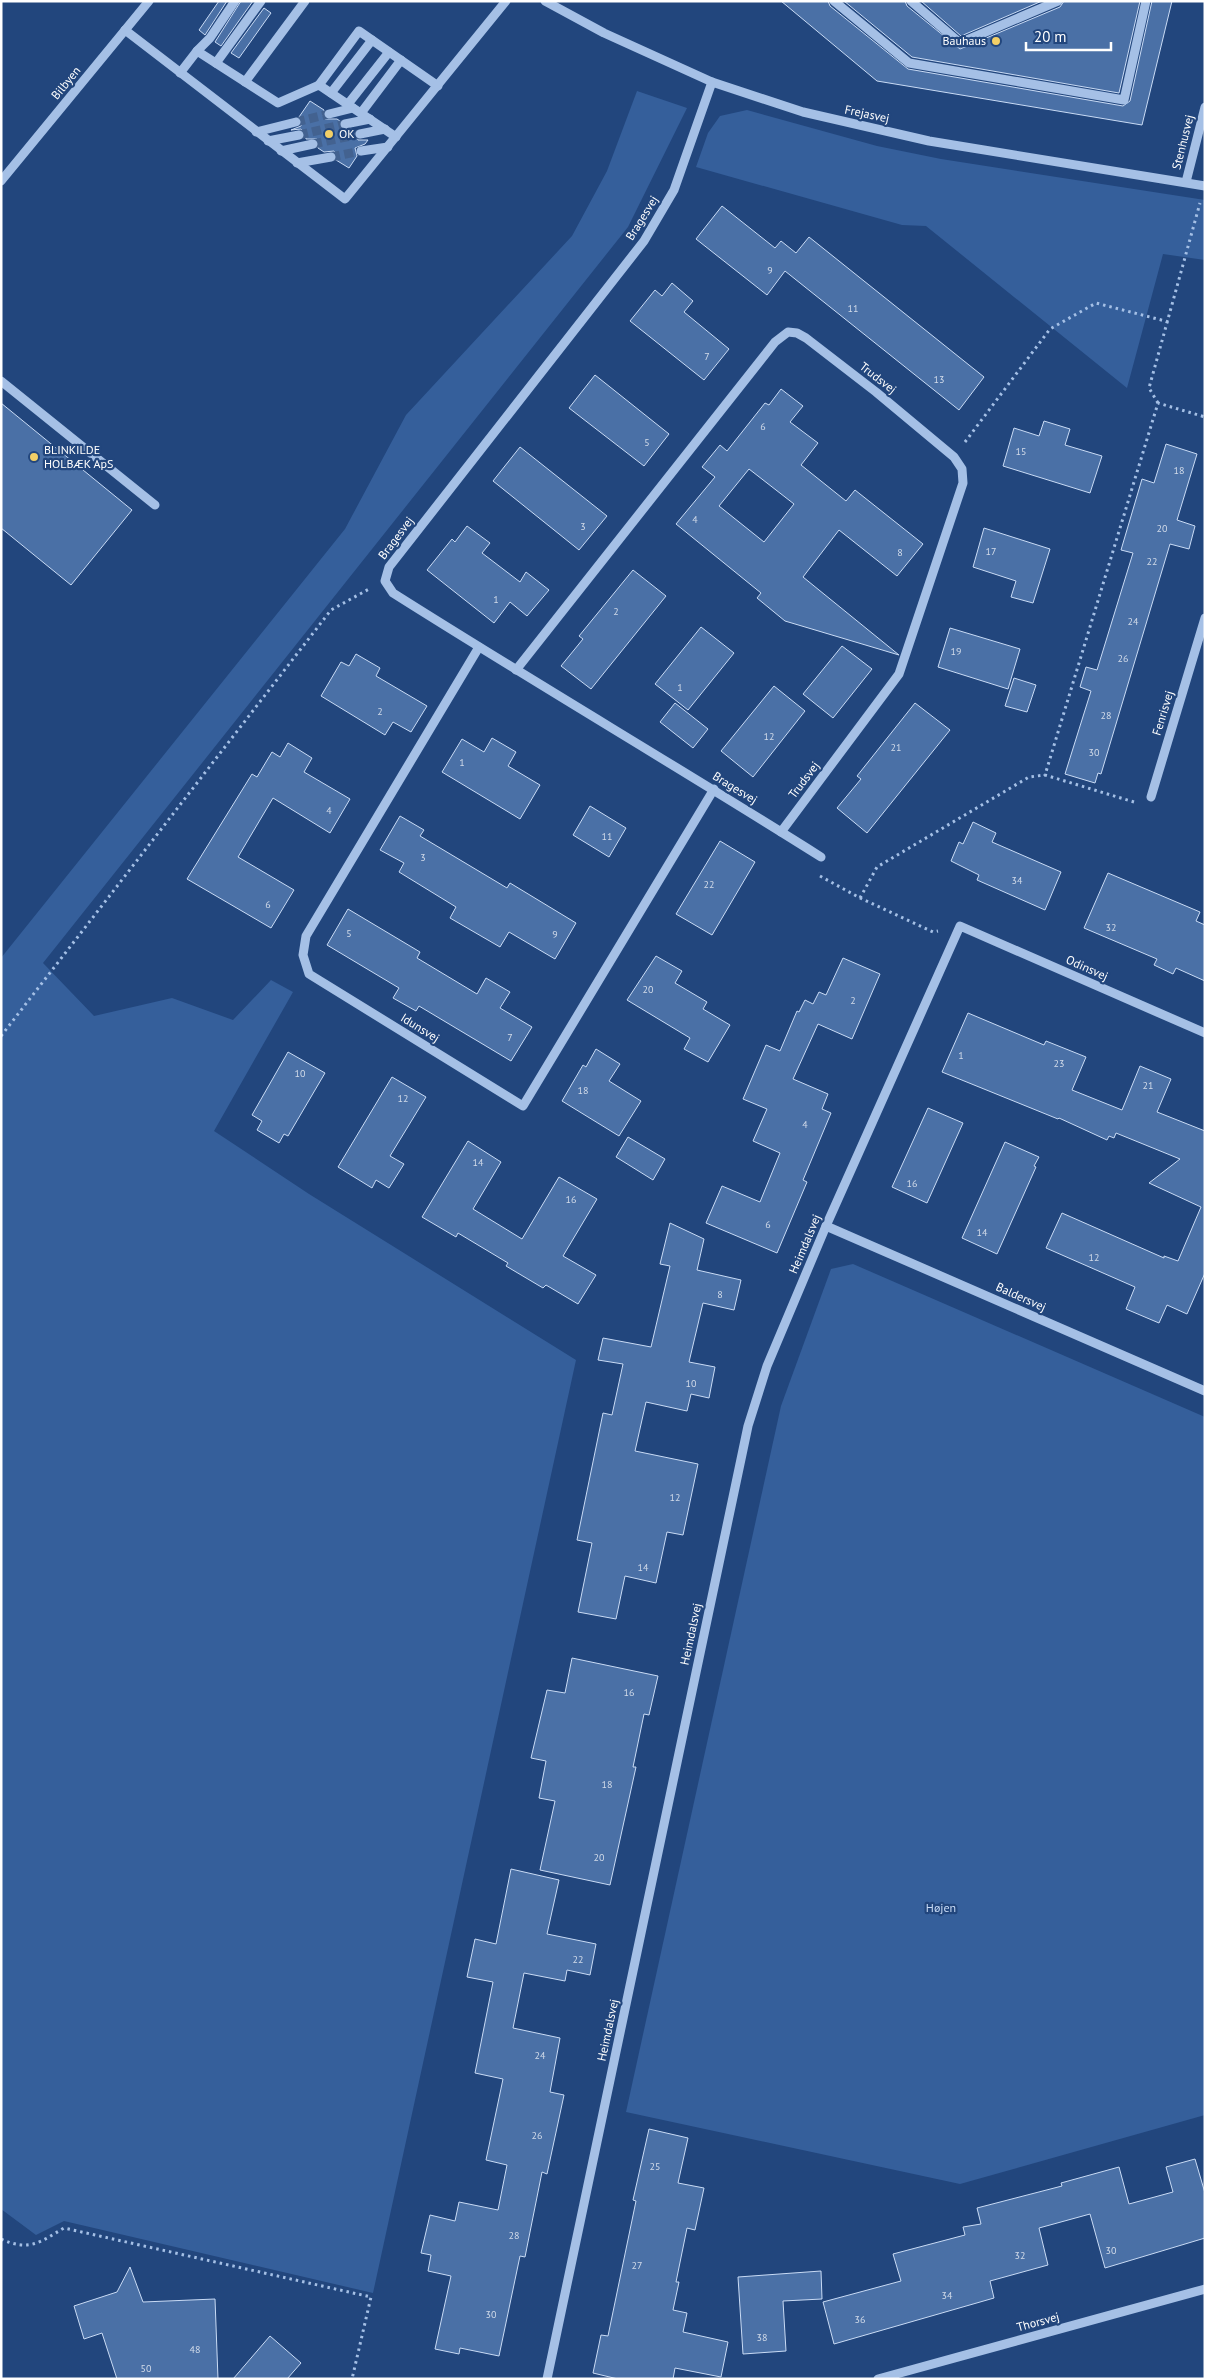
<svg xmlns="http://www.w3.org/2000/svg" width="1206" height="2380" font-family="'PT Sans',sans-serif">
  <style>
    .green { fill: #355f9b }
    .building { fill: #4a70a6; stroke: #c9dbf5; fill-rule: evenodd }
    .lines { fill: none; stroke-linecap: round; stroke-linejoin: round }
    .minor-tunnel { stroke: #436290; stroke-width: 9; stroke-dasharray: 9 4.5; stroke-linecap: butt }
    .path { stroke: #a5c0e6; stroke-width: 3; stroke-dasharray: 2.5 4; stroke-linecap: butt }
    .minor { stroke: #a5c0e6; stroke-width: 9 }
    .poi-dot { fill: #f2cf67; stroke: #22467d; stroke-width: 2 }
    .labels { text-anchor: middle; stroke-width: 4.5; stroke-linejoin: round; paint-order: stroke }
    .number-label { font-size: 10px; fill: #d2dbe9 }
    .poi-label { font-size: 12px; fill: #fff; stroke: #22467d; text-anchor: start }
    .street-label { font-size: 12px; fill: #fff; stroke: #22467d }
    .park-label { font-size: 12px; fill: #c9dbf5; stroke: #22467d }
  </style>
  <rect width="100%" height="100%" fill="#22467d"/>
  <!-- green -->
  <g class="green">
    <path d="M 637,91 L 687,108 L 628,227 L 43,963 L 94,1016 L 172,998 L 233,1020 L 271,980 L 293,992 L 214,1131 L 309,1194 L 576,1360 L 373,2293 L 64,2221 L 36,2235 L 1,2209 L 1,958 L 345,529 L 406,415 L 572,236 L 607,171 Z"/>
    <path d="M 747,110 L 877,146 L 941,159 L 1205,200 L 1205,260 L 1163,254 L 1127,388 L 926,226 L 902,225 L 696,167 L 708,133 L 720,116 Z"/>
    <path d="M 853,1264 L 1205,1417 L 1205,2115 L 960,2184 L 626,2112 L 781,1406 L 831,1269 Z"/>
  </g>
  <!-- building -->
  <g class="building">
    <path d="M 219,1 L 227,1 L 205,35 L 199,30 Z"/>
    <path d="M 241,1 L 253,1 L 221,46 L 215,42 Z"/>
    <path d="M 781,1 L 828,1 L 830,6 L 908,69 L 1123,106 L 1130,101 L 1152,1 L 1172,1 L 1142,125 L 877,81 Z"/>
    <path d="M 844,1 L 905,1 L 907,6 L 960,49 L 1060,7 L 1064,1 L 1140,1 L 1119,93 L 912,57 Z"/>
    <path d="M 921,1 L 1042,1 L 961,36 Z"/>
    <path d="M 264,8 L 271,13 L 239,58 L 231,53 Z"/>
    <path d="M 310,101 L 324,110 L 323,115 L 325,119 L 337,119 L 340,121 L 341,128 L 352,129 L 358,140 L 368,140 L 365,144 L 355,148 L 357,156 L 349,168 L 336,160 L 337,155 L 334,151 L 324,152 L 318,148 L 317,139 L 306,139 L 305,133 L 301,129 L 291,130 L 301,126 L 302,121 L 299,117 Z"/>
    <path d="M 722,206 L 775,248 L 781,241 L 796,253 L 809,237 L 984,377 L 959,410 L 785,271 L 767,295 L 696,239 Z"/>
    <path d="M 672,283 L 693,301 L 684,312 L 729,349 L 704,380 L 630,321 L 655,290 L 662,296 Z"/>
    <path d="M 595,375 L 669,434 L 644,466 L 569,408 Z"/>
    <path d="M 781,389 L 803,406 L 790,422 L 818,443 L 801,465 L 846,501 L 855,490 L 923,544 L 897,576 L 839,530 L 803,577 L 899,655 L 785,621 L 757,598 L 761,593 L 676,524 L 715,477 L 702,467 L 720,445 L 727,451 L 765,403 L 769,405 ZM 749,469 L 794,504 L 764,542 L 719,506 Z"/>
    <path d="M 1,403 L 132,510 L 71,585 L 1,528 Z"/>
    <path d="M 1044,421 L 1070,429 L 1065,445 L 1102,456 L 1090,493 L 1003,466 L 1014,428 L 1039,436 Z"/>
    <path d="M 1166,444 L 1197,454 L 1177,520 L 1195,526 L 1189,549 L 1170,544 L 1101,774 L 1098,773 L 1095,783 L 1065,774 L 1091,691 L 1080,687 L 1086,667 L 1097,670 L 1133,553 L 1121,550 L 1142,479 L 1154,483 Z"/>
    <path d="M 520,447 L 607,516 L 579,550 L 493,481 Z"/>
    <path d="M 467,526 L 490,543 L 482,553 L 520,582 L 526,572 L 549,590 L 527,616 L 510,602 L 494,623 L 427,570 L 452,539 L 455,542 Z"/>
    <path d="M 984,528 L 1050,549 L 1033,603 L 1011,597 L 1016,581 L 973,567 Z"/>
    <path d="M 633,570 L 666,596 L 591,689 L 561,666 L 583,639 L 579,636 Z"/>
    <path d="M 701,627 L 734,653 L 688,710 L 655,684 Z"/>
    <path d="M 950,628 L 1020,649 L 1008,689 L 938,667 Z"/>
    <path d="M 842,646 L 872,669 L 833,718 L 803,694 Z"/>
    <path d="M 356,654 L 380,668 L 376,676 L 427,706 L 411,732 L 393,722 L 385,735 L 321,696 L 341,662 L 349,666 Z"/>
    <path d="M 1014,678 L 1036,685 L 1027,712 L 1005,706 Z"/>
    <path d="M 774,686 L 805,711 L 753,777 L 721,751 Z"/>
    <path d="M 675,703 L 708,729 L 693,748 L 660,722 Z"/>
    <path d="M 915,703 L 950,730 L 867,833 L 837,808 L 861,779 L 857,776 Z"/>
    <path d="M 492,738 L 516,752 L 508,766 L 540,785 L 520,819 L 442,772 L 462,739 L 484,752 Z"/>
    <path d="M 288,743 L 312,758 L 304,772 L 350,799 L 330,833 L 273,798 L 238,857 L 294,890 L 271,928 L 187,879 L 252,774 L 257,777 L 272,752 L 280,757 Z"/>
    <path d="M 590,806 L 626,828 L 609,857 L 573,835 Z"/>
    <path d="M 400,816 L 424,830 L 420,836 L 507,888 L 510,883 L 576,923 L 555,959 L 509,932 L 500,947 L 450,918 L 456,907 L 399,872 L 404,863 L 380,850 Z"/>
    <path d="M 973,822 L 996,833 L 992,842 L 1061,872 L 1045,910 L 977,880 L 979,875 L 951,861 L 959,842 L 963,844 Z"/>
    <path d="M 720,841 L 755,862 L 712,935 L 676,914 Z"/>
    <path d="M 1108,873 L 1200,912 L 1196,921 L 1205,925 L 1205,981 L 1176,968 L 1173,974 L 1154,965 L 1157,959 L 1084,928 Z"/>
    <path d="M 348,909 L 420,952 L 417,958 L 477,994 L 486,978 L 510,992 L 500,1008 L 532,1027 L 511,1061 L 419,1006 L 416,1011 L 393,998 L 399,988 L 327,945 Z"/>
    <path d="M 656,956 L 682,971 L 675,983 L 707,1002 L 703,1009 L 730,1025 L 708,1062 L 684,1049 L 690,1038 L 627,1000 Z"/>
    <path d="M 843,958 L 880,974 L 852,1039 L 818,1024 L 793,1079 L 828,1094 L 822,1109 L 831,1113 L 803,1180 L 807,1182 L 777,1253 L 706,1223 L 722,1186 L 760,1202 L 780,1153 L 753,1141 L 767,1109 L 743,1099 L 766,1045 L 780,1051 L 797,1011 L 799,1012 L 805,1000 L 813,1004 L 819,992 L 826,995 Z"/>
    <path d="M 968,1013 L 1044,1045 L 1046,1041 L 1086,1057 L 1072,1090 L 1122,1110 L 1140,1066 L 1171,1079 L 1157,1112 L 1205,1131 L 1205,1273 L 1187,1314 L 1167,1305 L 1159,1323 L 1126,1309 L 1135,1287 L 1046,1248 L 1062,1213 L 1164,1258 L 1164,1256 L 1178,1261 L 1201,1207 L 1149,1183 L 1180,1159 L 1116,1133 L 1114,1138 L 1109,1136 L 1107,1140 L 1059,1118 L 1058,1119 L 942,1072 Z"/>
    <path d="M 596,1049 L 620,1064 L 609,1081 L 641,1101 L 619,1136 L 562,1101 L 583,1065 L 586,1067 Z"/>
    <path d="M 288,1052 L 325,1073 L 288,1136 L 284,1134 L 279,1143 L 257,1130 L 262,1121 L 252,1115 Z"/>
    <path d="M 392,1077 L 426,1097 L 390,1156 L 404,1164 L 389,1188 L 376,1180 L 372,1188 L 338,1167 Z"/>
    <path d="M 928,1108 L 963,1123 L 927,1203 L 892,1187 Z"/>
    <path d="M 628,1137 L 665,1159 L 653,1180 L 616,1157 Z"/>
    <path d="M 468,1141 L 501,1162 L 473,1209 L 522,1239 L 559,1177 L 597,1199 L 563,1256 L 596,1275 L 578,1304 L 546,1285 L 543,1288 L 506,1266 L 508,1263 L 458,1233 L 456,1237 L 422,1217 Z"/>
    <path d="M 1005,1142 L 1039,1157 L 1034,1166 L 1036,1167 L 997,1254 L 962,1238 Z"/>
    <path d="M 670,1223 L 704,1239 L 697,1270 L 741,1280 L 734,1310 L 703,1303 L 689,1362 L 715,1367 L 709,1398 L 691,1394 L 687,1411 L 646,1402 L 635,1451 L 698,1464 L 683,1535 L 667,1532 L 656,1583 L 625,1576 L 616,1619 L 578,1612 L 592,1543 L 577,1540 L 603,1413 L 612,1415 L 623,1364 L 598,1360 L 603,1338 L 651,1347 L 670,1266 L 660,1264 Z"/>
    <path d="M 572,1658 L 658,1676 L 649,1715 L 644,1714 L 633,1767 L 636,1767 L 610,1885 L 540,1870 L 555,1801 L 539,1798 L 546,1761 L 531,1758 L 547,1690 L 565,1693 Z"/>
    <path d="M 511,1869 L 559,1880 L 547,1934 L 596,1944 L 590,1975 L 567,1970 L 565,1981 L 524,1973 L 513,2028 L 560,2038 L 550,2092 L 564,2095 L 547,2174 L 542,2172 L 525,2257 L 520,2256 L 499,2356 L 460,2348 L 459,2354 L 435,2349 L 451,2276 L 428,2271 L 431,2255 L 421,2253 L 430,2215 L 455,2221 L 459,2202 L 498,2210 L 507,2165 L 486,2160 L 503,2079 L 475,2073 L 493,1982 L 467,1977 L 475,1939 L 496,1944 Z"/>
    <path d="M 649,2129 L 688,2138 L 678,2183 L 704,2188 L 695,2230 L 687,2228 L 676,2282 L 679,2282 L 673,2310 L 687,2313 L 683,2332 L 728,2342 L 721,2377 L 675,2368 L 673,2379 L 618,2379 L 593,2373 L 601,2335 L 608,2336 L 636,2201 L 633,2200 Z"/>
    <path d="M 1195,2159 L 1205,2193 L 1205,2238 L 1105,2268 L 1090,2214 L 1039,2228 L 1048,2265 L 990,2281 L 994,2298 L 834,2344 L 823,2302 L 901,2281 L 893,2254 L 965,2235 L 963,2227 L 981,2224 L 977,2208 L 1062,2186 L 1061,2183 L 1119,2167 L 1129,2204 L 1173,2192 L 1166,2167 Z"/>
    <path d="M 130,2267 L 143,2302 L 215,2299 L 218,2379 L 117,2379 L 102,2333 L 84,2339 L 74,2306 L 117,2292 Z"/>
    <path d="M 821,2271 L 822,2299 L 783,2301 L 786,2351 L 743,2354 L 738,2277 Z"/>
    <path d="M 270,2336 L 301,2363 L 287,2379 L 233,2379 Z"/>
  </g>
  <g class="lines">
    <!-- minor-tunnel -->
    <g class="minor-tunnel">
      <path d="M 296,122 L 329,114"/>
      <path d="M 299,135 L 345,124"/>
      <path d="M 313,144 L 360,134"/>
      <path d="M 331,157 L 361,151"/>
    </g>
    <!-- path -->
    <g class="path">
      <path d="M 1158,403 L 1149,388 L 1200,203"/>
      <path d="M 965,442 L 1050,329 L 1096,303 L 1169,322"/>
      <path d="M 1134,802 L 1045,775 L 1158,403 L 1205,417"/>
      <path d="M 820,876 L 860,898 L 933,932 L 938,931"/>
      <path d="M 860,898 L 877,867 L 1029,777 L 1045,775"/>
      <path d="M 1,1036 L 331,610 L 369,589"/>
      <path d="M 1,2239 C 30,2252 40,2242 64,2228 L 371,2297 L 352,2379"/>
    </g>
    <!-- minor -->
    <g class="minor">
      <path d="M 545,1 L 604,33 L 712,82 L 803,112 L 929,141 L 1205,186"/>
      <path d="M 834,1 L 909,63 L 1124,100 L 1146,1"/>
      <path d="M 911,1 L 960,43 L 1058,1"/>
      <path d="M 125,30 L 345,199 L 506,1"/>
      <path d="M 197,51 L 210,38 L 235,1"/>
      <path d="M 216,63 L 261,1"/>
      <path d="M 180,73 L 197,51 L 278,103 L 319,85 L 396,137"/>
      <path d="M 245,82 L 305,1"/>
      <path d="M 712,82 L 674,190 L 644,241 L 389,567 L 385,581 L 393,593 C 535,683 680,768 821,857"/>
      <path d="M 319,85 L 359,31 L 438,86"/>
      <path d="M 331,93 L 372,40"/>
      <path d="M 348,104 L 389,52"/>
      <path d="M 361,113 L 401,60"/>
      <path d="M 329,114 L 353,108"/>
      <path d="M 345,124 L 370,119"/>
      <path d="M 256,132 L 296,122"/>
      <path d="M 360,134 L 385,129"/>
      <path d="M 268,141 L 299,135"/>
      <path d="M 281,151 L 313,144"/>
      <path d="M 361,151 L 388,147"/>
      <path d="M 297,163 L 331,157"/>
      <path d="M 1,181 L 149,1"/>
      <path d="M 1186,182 L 1205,107"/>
      <path d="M 1,381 L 155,505"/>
      <path d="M 479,647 L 306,936 L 303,955 L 309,974 L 523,1106 L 714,789"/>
      <path d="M 516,670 L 775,342 L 788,332 L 797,333 L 806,338 L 876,392 L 954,457 L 962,469 L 963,483 L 899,674 L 781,832"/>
      <path d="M 1151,797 L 1205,618"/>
      <path d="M 826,1226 L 1205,1391"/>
      <path d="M 547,2379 L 748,1426 L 767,1366 L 826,1226 L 960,926 L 1205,1033"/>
      <path d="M 878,2379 L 1205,2289"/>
    </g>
  </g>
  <!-- markers -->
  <g class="poi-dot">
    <circle cx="996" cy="41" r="5"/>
    <circle cx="329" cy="134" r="5"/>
    <circle cx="34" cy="457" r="5"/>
  </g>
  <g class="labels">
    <!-- number labels -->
    <g class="number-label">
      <text x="770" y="274">9</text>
      <text x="853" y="312">11</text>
      <text x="707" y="360">7</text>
      <text x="939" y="383">13</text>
      <text x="763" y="430">6</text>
      <text x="647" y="446">5</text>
      <text x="1021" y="455">15</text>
      <text x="1179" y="474">18</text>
      <text x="695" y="523">4</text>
      <text x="583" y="530">3</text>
      <text x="1162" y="532">20</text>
      <text x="991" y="555">17</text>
      <text x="900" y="556">8</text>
      <text x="1152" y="565">22</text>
      <text x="496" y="603">1</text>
      <text x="616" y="615">2</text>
      <text x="1133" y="625">24</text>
      <text x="956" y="655">19</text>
      <text x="1123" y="662">26</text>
      <text x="680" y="691">1</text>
      <text x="380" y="715">2</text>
      <text x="1106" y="719">28</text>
      <text x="769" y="740">12</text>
      <text x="896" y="751">21</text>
      <text x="1094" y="756">30</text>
      <text x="462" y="766">1</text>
      <text x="329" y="814">4</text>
      <text x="607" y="840">11</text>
      <text x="423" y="861">3</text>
      <text x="1017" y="884">34</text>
      <text x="709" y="888">22</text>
      <text x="268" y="908">6</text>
      <text x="1111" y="931">32</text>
      <text x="349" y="937">5</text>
      <text x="555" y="938">9</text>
      <text x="648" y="993">20</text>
      <text x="853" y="1004">2</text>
      <text x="510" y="1041">7</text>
      <text x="961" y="1059">1</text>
      <text x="1059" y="1067">23</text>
      <text x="300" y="1077">10</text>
      <text x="1148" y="1089">21</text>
      <text x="583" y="1094">18</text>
      <text x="403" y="1102">12</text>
      <text x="805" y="1128">4</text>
      <text x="478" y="1166">14</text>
      <text x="912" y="1187">16</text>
      <text x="571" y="1203">16</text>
      <text x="768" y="1228">6</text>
      <text x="982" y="1236">14</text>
      <text x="1094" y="1261">12</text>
      <text x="720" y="1298">8</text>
      <text x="691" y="1387">10</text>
      <text x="675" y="1501">12</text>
      <text x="643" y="1571">14</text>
      <text x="629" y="1696">16</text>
      <text x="607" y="1788">18</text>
      <text x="599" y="1861">20</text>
      <text x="578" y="1963">22</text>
      <text x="540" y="2059">24</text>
      <text x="537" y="2139">26</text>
      <text x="655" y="2170">25</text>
      <text x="514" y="2239">28</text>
      <text x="1111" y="2254">30</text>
      <text x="1020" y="2259">32</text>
      <text x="637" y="2269">27</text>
      <text x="947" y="2299">34</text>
      <text x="491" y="2318">30</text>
      <text x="860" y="2323">36</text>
      <text x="762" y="2341">38</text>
      <text x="195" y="2353">48</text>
      <text x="146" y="2372">50</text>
    </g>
    <!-- poi labels -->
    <g class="poi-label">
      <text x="986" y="45" text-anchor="end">Bauhaus</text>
      <text x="339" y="138">OK</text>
      <text x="44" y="454">BLINKILDE<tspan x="44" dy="14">HOLBÆK ApS</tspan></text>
    </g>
    <!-- street labels -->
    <g class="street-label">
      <text transform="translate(66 83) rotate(-51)" y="4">Bilbyen</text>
      <text transform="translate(867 114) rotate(12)" y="4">Frejasvej</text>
      <text transform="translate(1183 142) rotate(-76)" y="4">Stenhusvej</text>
      <text transform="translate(642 218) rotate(-58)" y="4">Bragesvej</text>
      <text transform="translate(878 378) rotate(38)" y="4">Trudsvej</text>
      <text transform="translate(396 538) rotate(-53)" y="4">Bragesvej</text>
      <text transform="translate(1163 713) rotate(-73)" y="4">Fenrisvej</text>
      <text transform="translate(804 780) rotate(-53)" y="4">Trudsvej</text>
      <text transform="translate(735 788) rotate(32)" y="4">Bragesvej</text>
      <text transform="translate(1087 968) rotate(24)" y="4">Odinsvej</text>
      <text transform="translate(420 1028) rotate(32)" y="4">Idunsvej</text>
      <text transform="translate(805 1244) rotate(-67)" y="4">Heimdalsvej</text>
      <text transform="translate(1021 1297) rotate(24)" y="4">Baldersvej</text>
      <text transform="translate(691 1634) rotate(-78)" y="4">Heimdalsvej</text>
      <text transform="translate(608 2030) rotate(-78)" y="4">Heimdalsvej</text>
      <text transform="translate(1038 2322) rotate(-15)" y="4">Thorsvej</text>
    </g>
    <!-- park labels -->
    <g class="park-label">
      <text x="941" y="1912">Højen</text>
    </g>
  </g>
  <!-- border -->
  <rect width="1206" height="2380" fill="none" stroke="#ffffff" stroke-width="5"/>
  <!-- scale -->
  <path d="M1026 42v8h85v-8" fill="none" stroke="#ffffff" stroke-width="2.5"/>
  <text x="1034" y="42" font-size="15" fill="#ffffff" stroke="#22467d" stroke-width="4" paint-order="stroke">20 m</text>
</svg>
